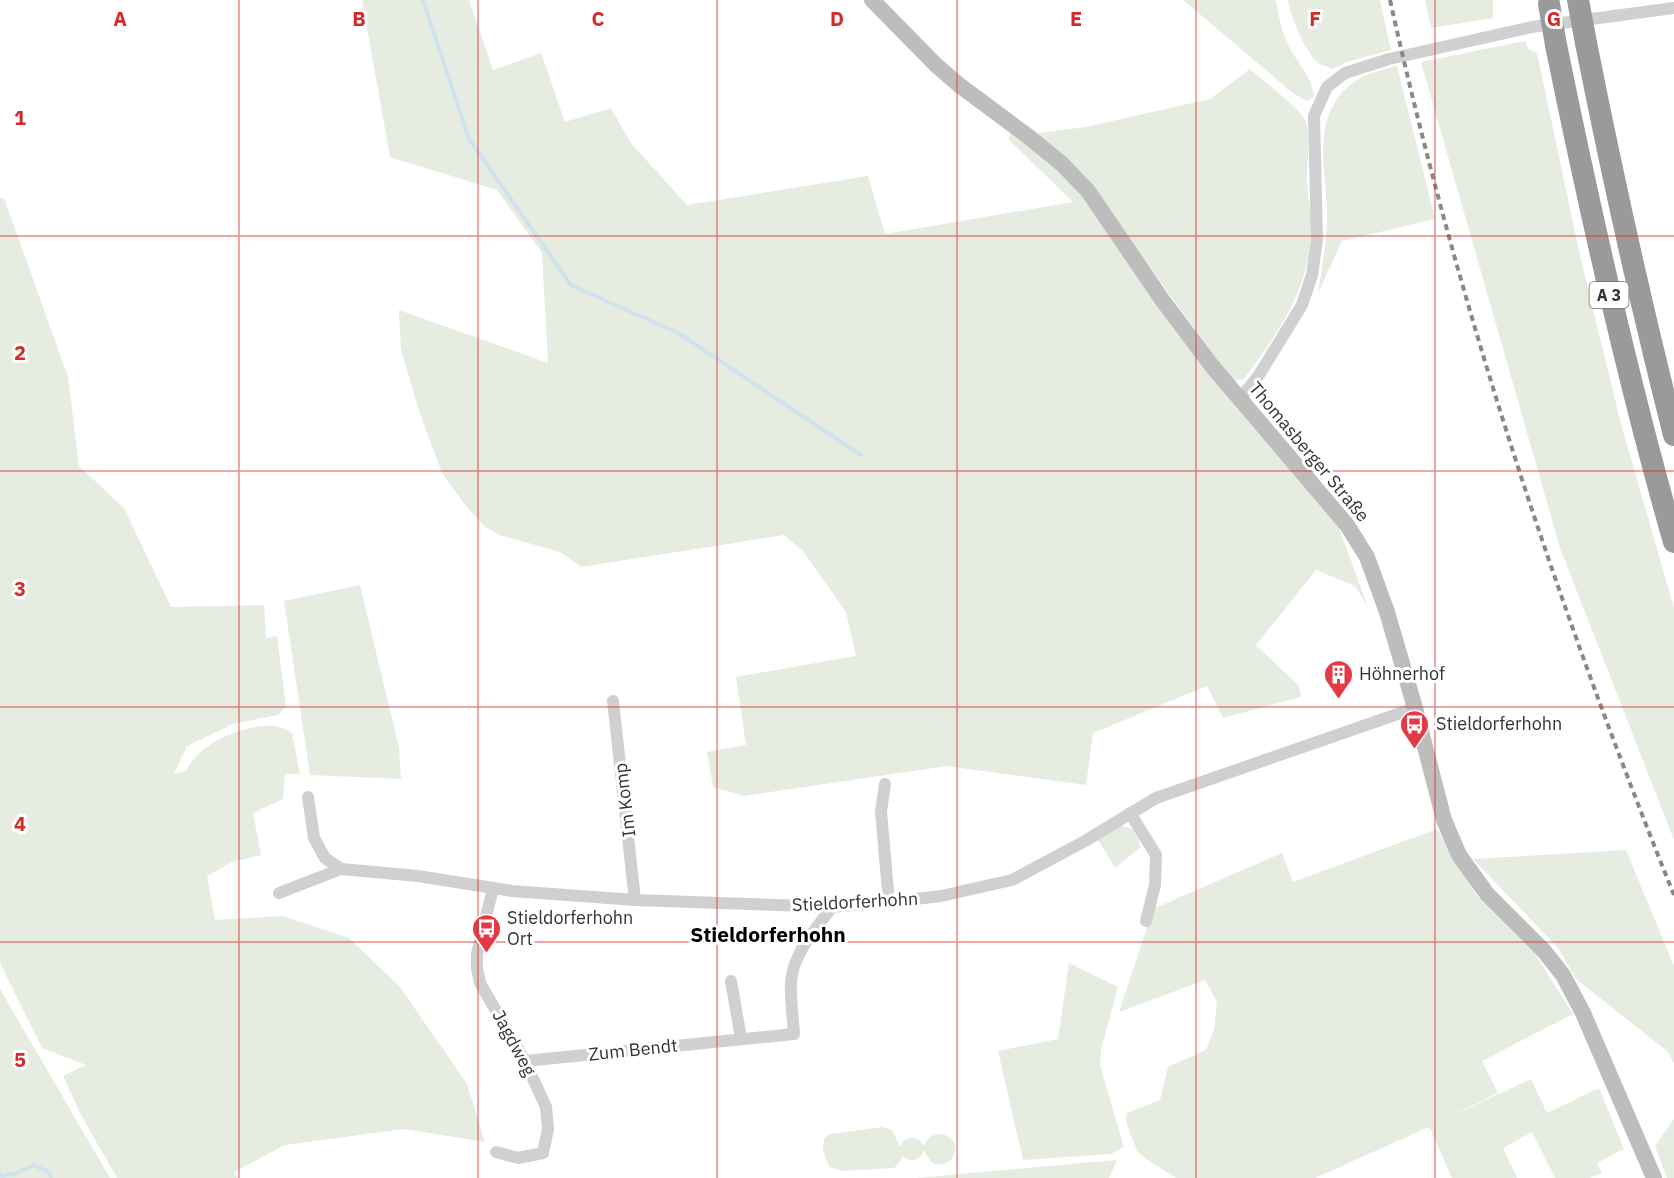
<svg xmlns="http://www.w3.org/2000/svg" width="1674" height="1178" font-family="'IBM Plex Sans',sans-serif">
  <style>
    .green { fill: #e6ecdf }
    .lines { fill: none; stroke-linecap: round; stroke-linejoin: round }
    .stream { stroke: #cfe2ee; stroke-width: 4 }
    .minor { stroke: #d0d0d0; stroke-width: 12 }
    .secondary { stroke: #bdbdbd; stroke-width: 16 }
    .motorway { stroke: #9a9a9a; stroke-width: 22 }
    .rail { stroke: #888; stroke-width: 4; stroke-dasharray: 6 4.5; stroke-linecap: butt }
    .motorway-bridge { stroke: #9a9a9a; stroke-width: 22 }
    .grid { fill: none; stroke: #d62828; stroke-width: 1.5; stroke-opacity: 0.55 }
    .labels { text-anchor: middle; stroke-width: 6; stroke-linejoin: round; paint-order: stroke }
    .shield { fill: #fff; stroke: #707070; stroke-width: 1.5 }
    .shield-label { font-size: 16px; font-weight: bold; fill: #333 }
    .street-label { font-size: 18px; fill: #333; stroke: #fff }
    .poi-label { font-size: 18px; fill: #333; stroke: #fff; text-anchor: start }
    .quarter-label { font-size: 21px; font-weight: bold; fill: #000; stroke: #fff }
    .grid-label { font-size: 20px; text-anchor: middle; font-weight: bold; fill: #d62828; stroke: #fff; stroke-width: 6; stroke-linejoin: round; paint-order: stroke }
  </style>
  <rect width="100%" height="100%" fill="#fff"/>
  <!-- green -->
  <g class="green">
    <path d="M 362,0 L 469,0 L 493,70 L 541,53 L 565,122 L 611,108 L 630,142 L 687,205 L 868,176 L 885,234 L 1073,202 L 1008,139 L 1012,131 L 1069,179 L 1116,242 L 1339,528 L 1368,607 L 1355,586 L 1316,570 L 1256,645 L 1299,686 L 1301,697 L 1223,718 L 1207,686 L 1093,733 L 1086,785 L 947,766 L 744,796 L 713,787 L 707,752 L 746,745 L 736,677 L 856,656 L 846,612 L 803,551 L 784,535 L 581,567 L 560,552 L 500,535 L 484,526 L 466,506 L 442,473 L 419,411 L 401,349 L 399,310 L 548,363 L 542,253 L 497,190 L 390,157 Z"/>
    <path d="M 1183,0 L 1276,0 C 1278,15 1282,32 1289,46 C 1299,66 1311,74 1314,97 L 1307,101 L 1294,94 Z"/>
    <path d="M 1288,0 L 1380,0 L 1391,50 L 1350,61 L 1332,69 C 1328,67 1322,65 1318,63 C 1306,53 1290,16 1288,0 Z"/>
    <path d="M 1425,0 L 1493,0 L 1493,18 L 1431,28 Z"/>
    <path d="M 1525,41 L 1529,50 L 1537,53 L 1579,251 L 1620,420 L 1674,608 L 1674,840 L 1560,548 L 1421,62 Z"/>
    <path d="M 1397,66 L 1435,219 L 1342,241 L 1318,293 C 1322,267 1327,242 1327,215 C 1326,165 1308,108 1362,77 C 1372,72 1386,69 1397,66 Z"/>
    <path d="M 1250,69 C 1260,78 1300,109 1304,118 C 1312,135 1307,158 1307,177 C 1307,190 1310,204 1311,218 C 1313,285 1282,327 1244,379 L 1232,381 L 1082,173 L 1037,133 L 1086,127 L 1210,99 Z"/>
    <path d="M 0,198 L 4,198 L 68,377 L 79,466 L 124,508 L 171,607 L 264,605 L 266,638 L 277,636 L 286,706 L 278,715 L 233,724 L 187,746 L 174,774 L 186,771 C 198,743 245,724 274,726 C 280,726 287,730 292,733 L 300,774 L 285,774 L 283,799 L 253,813 L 261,855 L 232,862 L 207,876 L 215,920 L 283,916 L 349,938 L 400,987 L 467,1084 L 485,1142 L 404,1129 L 285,1145 L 234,1172 L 238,1178 L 117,1178 L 82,1117 L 63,1076 L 86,1065 L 42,1048 L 0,963 Z"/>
    <path d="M 360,585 L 399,748 L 401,779 L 310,775 L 284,601 Z"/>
    <path d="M 1121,826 C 1136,828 1136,834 1141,847 L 1115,868 L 1098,840 Z"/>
    <path d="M 1437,829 L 1477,896 L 1534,952 L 1573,1014 L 1482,1061 L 1498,1093 L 1435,1124 L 1531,1079 L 1547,1113 L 1599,1088 L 1624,1149 L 1597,1163 L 1602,1173 L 1590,1178 L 1555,1178 L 1532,1132 L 1503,1148 L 1517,1178 L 1452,1178 L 1429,1127 L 1315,1178 L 1176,1178 L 1146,1159 L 1137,1151 L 1126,1122 L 1127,1113 L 1160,1100 L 1168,1067 L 1206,1050 L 1214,1029 L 1217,1002 L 1205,980 L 1119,1012 L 1153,909 L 1282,853 L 1293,882 Z"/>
    <path d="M 1626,850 L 1674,966 L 1674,1063 L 1667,1051 L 1576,979 L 1558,948 L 1473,859 Z"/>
    <path d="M 1069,963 L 1118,987 L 1101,1050 L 1100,1065 L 1124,1147 L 1111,1154 L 1023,1160 L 998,1051 L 1058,1039 Z"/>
    <path d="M 0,989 L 110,1178 L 0,1178 Z"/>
    <path d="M 1674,1119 L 1674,1178 L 1667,1178 L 1655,1146 Z"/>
    <path d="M 883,1127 L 892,1130 L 900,1147 C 906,1135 917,1135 924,1146 C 930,1131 947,1130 955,1144 C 957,1159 946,1168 932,1163 L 924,1151 C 919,1161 911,1163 902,1156 L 900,1162 L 894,1168 L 843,1171 L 829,1167 L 823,1150 L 824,1138 L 830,1134 Z"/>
    <path d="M 1117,1160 L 1109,1178 L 916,1178 Z"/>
  </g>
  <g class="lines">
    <!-- stream -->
    <g class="stream">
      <path d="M 423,0 L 469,139 L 571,285 L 680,334 L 861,455"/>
      <path d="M 0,1173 L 2,1176 L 15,1174 L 33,1165 L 49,1172 L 51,1178"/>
    </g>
    <!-- minor -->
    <g class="minor">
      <path d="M 1240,399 L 1259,375 L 1302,305 L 1312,275 L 1317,240 L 1314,116 L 1327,87 L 1345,73 L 1389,59 L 1532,27 L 1674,8"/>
      <path d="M 613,701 L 635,900"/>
      <path d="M 885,784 L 881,812 L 889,902"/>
      <path d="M 308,797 L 314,838 L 325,858 L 341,869 L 418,876 L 512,891 L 635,900 L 832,907 L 889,902 L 941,896 L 1012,880 L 1085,841 L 1156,798 L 1415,708"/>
      <path d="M 1130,813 L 1156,855 L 1155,885 L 1146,921"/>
      <path d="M 493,888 L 477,954 L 477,968 L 480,983 L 525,1061 L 546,1107 L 548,1129 L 543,1153 L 518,1158 L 496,1152"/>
      <path d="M 279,893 L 341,869"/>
      <path d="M 731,981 L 741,1038"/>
      <path d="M 525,1061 L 794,1034 C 793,1017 790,999 791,982 C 793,953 816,929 832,907"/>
    </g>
    <!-- secondary -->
    <path class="secondary" d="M 872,0 L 936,65 L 959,85 L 1029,137 L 1062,164 L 1088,191 L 1163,301 L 1212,366 L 1347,525 L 1367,557 L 1387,612 L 1415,708 L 1444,820 L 1459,855 L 1487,894 L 1544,951 L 1563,975 L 1583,1013 L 1654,1178"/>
    <!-- motorway -->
    <g class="motorway">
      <path d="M 1586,43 C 1612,174 1641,305 1674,435"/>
      <path d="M 1556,45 C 1590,212 1627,378 1674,542"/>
    </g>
    <!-- rail -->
    <path class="rail" d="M 1390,0 C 1458,306 1557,605 1674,895"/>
    <!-- motorway-bridge -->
    <g class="motorway-bridge">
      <path d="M 1578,0 L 1586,43"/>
      <path d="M 1549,4 L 1556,45"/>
    </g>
  </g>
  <!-- grid -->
  <path class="grid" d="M 239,0 L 239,1178M 478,0 L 478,1178M 717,0 L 717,1178M 957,0 L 957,1178M 1196,0 L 1196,1178M 1435,0 L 1435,1178M 0,236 L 1674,236M 0,471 L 1674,471M 0,707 L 1674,707M 0,942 L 1674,942"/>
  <!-- icons -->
  <defs>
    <symbol id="building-pin" viewBox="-11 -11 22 30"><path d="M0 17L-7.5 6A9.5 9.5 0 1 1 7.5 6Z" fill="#e63946" stroke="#fff"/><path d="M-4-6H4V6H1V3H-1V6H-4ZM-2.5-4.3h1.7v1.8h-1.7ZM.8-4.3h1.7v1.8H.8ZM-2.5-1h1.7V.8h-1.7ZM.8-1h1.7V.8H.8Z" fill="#fff"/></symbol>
    <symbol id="bus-pin" viewBox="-11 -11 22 30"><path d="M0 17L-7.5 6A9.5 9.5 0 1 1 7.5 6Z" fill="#e63946" stroke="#fff"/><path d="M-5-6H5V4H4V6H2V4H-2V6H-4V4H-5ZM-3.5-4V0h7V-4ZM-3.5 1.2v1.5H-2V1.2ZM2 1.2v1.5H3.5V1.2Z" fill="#fff"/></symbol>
  </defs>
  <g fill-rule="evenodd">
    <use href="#building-pin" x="1322" y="658" width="33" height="45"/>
    <use href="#bus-pin" x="1398" y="708" width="33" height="45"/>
    <use href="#bus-pin" x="470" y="912" width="33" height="45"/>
  </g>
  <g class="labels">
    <!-- shield labels -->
    <rect class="shield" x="1589.5" y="282" width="39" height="26" rx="4.5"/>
    <g class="shield-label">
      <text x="1609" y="301">A 3</text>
    </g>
    <!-- street labels -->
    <g class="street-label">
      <text transform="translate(1309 452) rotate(50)" y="6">Thomasberger Straße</text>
      <text transform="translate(625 800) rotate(-97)" y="6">Im Komp</text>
      <text transform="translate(855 902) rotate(-3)" y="6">Stieldorferhohn</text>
      <text transform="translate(514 1043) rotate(62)" y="6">Jagdweg</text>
      <text transform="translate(633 1050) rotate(-6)" y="6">Zum Bendt</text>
    </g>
    <!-- poi labels -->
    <g class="poi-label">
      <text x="1359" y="680">Höhnerhof</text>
      <text x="1436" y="730">Stieldorferhohn</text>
      <text x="507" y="924">Stieldorferhohn<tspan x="507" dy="21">Ort</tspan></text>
    </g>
    <!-- quarter labels -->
    <g class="quarter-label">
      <text x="768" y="942">Stieldorferhohn</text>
    </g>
  </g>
  <g class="grid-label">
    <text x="120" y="26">A</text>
    <text x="359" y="26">B</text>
    <text x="598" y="26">C</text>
    <text x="837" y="26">D</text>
    <text x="1076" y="26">E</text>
    <text x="1315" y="26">F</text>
    <text x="1554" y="26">G</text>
    <text x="20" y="125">1</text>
    <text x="20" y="360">2</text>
    <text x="20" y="596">3</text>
    <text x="20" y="831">4</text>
    <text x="20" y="1067">5</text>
  </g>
</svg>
